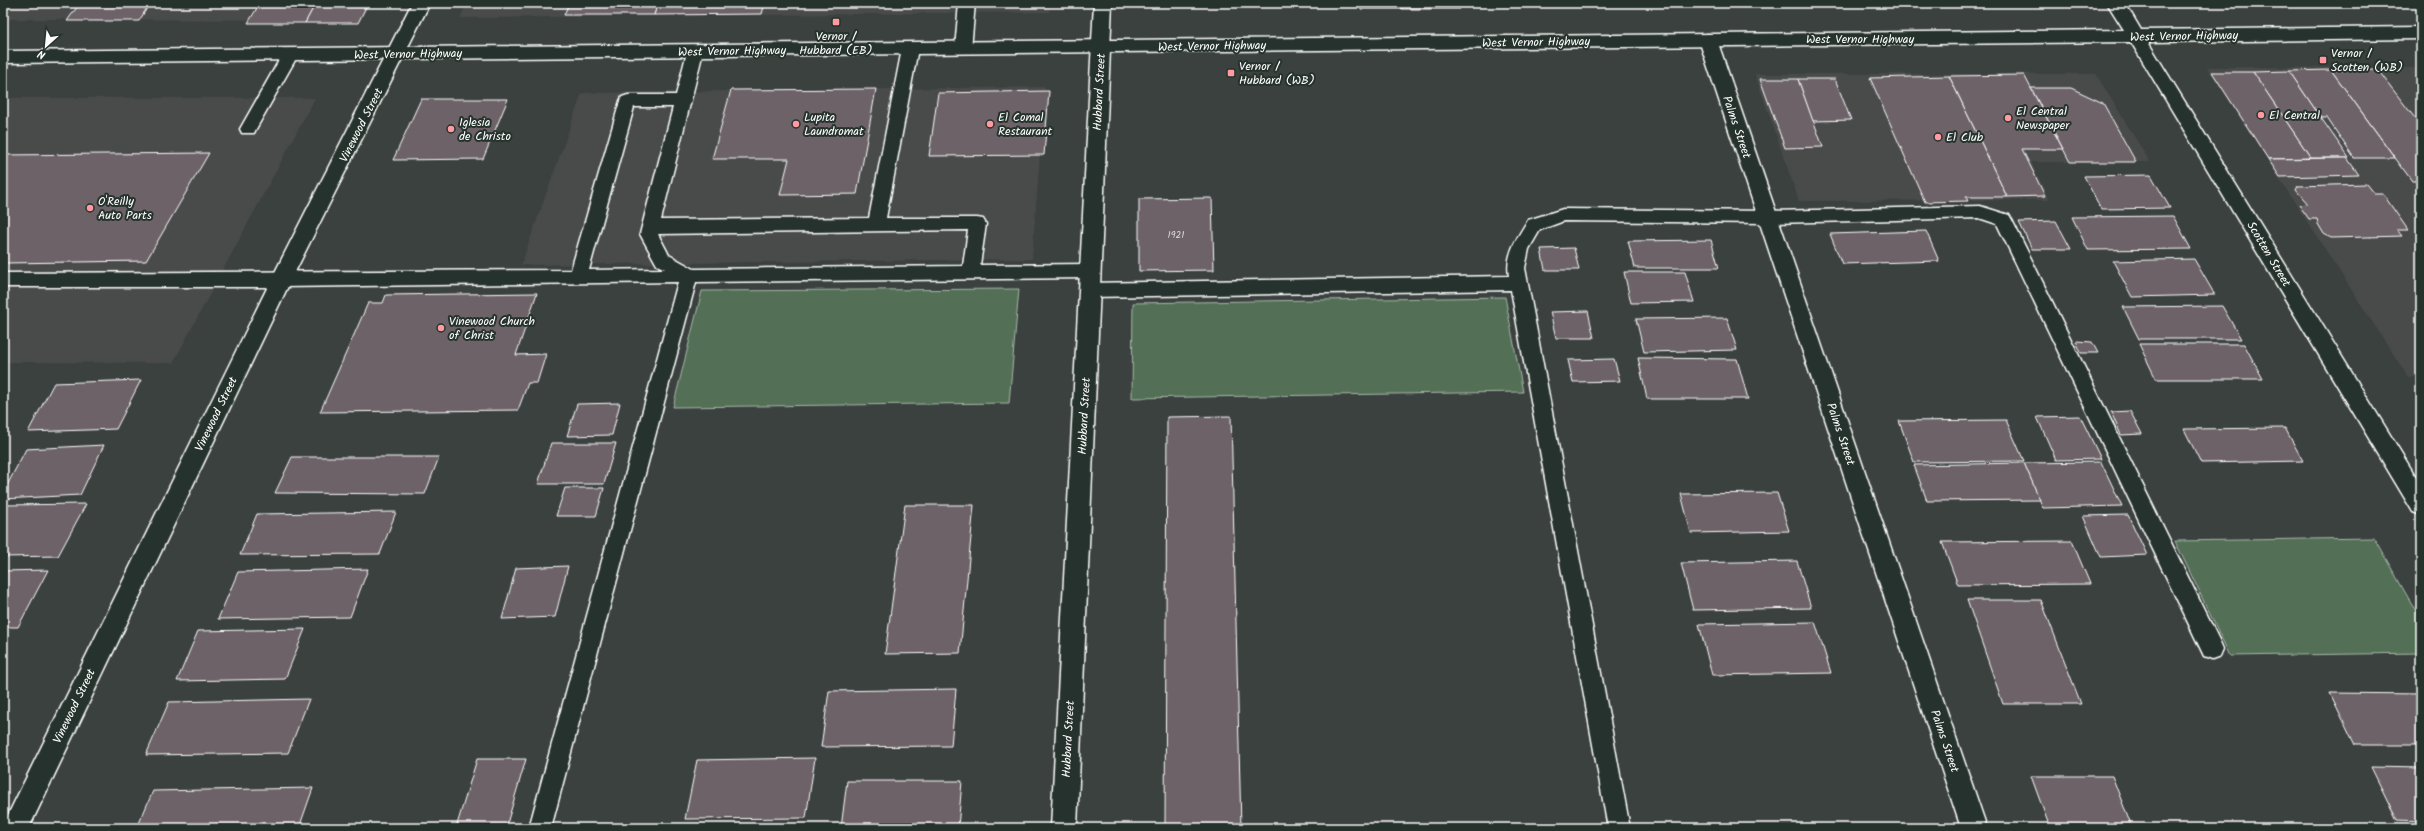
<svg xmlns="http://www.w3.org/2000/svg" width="2424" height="831" font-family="Kalam,sans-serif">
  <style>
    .built { fill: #4a4b4b }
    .green { fill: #537057; stroke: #a9b8ab }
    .building { fill: #6c6268; stroke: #fff }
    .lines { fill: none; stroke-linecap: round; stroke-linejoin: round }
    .lane-casing { stroke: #fff; stroke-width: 3 }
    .street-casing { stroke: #fff; stroke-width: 3 }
    .secondary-casing { stroke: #fff; stroke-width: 3 }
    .lane { fill: #26332d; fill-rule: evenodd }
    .street { fill: #26332d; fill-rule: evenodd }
    .secondary { fill: #26332d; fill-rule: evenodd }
    .poi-dot { fill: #ff9aa2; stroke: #26332d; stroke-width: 1.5 }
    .labels { text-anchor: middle; stroke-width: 4; stroke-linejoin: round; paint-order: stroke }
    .number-label { font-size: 10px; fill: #dad8d9 }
    .poi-label { font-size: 12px; fill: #fff; stroke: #26332d; text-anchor: start }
    .street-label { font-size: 12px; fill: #fff; stroke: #26332d }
  </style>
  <rect width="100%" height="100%" fill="#3b413f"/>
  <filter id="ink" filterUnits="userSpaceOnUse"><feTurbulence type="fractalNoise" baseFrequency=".025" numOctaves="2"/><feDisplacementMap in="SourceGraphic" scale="8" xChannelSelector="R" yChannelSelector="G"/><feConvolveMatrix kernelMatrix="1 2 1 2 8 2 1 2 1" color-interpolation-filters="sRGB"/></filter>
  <g filter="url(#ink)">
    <!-- built -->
    <g class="built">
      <path d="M 3,3 L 370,3 L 361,20 L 3,19 Z"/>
      <path d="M 467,3 L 1050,3 L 1049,12 L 460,18 Z"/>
      <path d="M 2207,67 L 2421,68 L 2421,377 L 2408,377 Z"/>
      <path d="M 1755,74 L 2096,74 L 2150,162 L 2031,162 L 2049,200 L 1799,201 Z"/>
      <path d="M 1045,87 L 1032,259 L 521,265 L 582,93 Z"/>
      <path d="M 3,98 L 315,98 L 173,363 L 3,362 Z"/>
    </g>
    <!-- green -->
    <g class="green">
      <path d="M 1019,289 L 1009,403 L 673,407 L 702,291 Z"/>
      <path d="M 1505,297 L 1523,392 L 1132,398 L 1133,303 Z"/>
      <path d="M 2374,538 L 2421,620 L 2421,653 L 2230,656 L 2175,541 Z"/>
    </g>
    <!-- building -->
    <g class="building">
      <path d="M 80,3 L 150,3 L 139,21 L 67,21 Z"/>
      <path d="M 260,3 L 316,3 L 305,23 L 248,23 Z"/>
      <path d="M 316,3 L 368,3 L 358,23 L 305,23 Z"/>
      <path d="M 569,3 L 658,3 L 654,15 L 564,15 Z"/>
      <path d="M 658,3 L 765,3 L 762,14 L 654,15 Z"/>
      <path d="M 1360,3 L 1400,3 L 1401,9 L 1360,9 Z"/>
      <path d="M 1400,3 L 1459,3 L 1460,9 L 1401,9 Z"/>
      <path d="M 2377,69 L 2421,126 L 2421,181 L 2412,181 L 2331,70 Z"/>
      <path d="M 2331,70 L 2395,158 L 2354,158 L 2327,118 L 2321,118 L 2289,71 Z"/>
      <path d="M 2289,71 L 2321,118 L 2349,158 L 2311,158 L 2253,72 Z"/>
      <path d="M 2212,72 L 2253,72 L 2311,158 L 2268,159 Z"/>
      <path d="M 2024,75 L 2063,149 L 2022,149 L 2045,196 L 2007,197 L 1949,76 Z"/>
      <path d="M 1949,76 L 2007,197 L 1966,197 L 1968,201 L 1925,202 L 1870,78 Z"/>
      <path d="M 1760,79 L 1798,79 L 1823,147 L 1785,148 Z"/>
      <path d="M 1798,79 L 1835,79 L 1851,120 L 1813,121 Z"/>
      <path d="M 2031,88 L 2071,88 L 2103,103 L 2136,162 L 2070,162 Z"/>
      <path d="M 876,89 L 857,194 L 780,195 L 789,159 L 712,159 L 731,90 Z"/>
      <path d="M 1049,91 L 1044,155 L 929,156 L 938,93 Z"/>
      <path d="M 421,99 L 508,99 L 483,159 L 393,160 Z"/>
      <path d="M 209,153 L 146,261 L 3,263 L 3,155 Z"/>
      <path d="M 2347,158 L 2359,175 L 2280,177 L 2268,159 Z"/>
      <path d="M 2151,175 L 2170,208 L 2101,209 L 2084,176 Z"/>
      <path d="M 2366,184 L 2374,194 L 2383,194 L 2408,230 L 2397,230 L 2402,236 L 2331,238 L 2324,234 L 2318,224 L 2317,219 L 2309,219 L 2299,205 L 2308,204 L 2296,190 L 2298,186 Z"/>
      <path d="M 1212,198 L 1214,270 L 1139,271 L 1139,199 Z"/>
      <path d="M 2173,216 L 2191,249 L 2088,250 L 2072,217 Z"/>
      <path d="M 2056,221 L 2071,249 L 2032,249 L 2019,222 Z"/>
      <path d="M 1926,231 L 1939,261 L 1842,264 L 1830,234 Z"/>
      <path d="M 1711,240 L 1719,268 L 1635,268 L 1628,241 Z"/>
      <path d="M 1574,248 L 1579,270 L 1545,270 L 1541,249 Z"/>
      <path d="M 2194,259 L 2215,295 L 2132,297 L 2113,261 Z"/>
      <path d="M 1624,272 L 1685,272 L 1694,302 L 1631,303 Z"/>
      <path d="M 537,293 L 516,355 L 546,354 L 537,383 L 528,383 L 518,410 L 320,412 L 368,303 L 383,303 L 386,295 Z"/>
      <path d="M 2222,306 L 2241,339 L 2139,339 L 2123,307 Z"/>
      <path d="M 1588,311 L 1594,338 L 1556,338 L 1550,312 Z"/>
      <path d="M 1727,318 L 1737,350 L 1644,352 L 1636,319 Z"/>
      <path d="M 2076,341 L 2092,342 L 2098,353 L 2081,353 Z"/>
      <path d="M 2139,344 L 2244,344 L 2263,379 L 2156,379 Z"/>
      <path d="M 1638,358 L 1737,359 L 1748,399 L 1647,399 Z"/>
      <path d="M 1614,359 L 1620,381 L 1573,382 L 1568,360 Z"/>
      <path d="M 141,380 L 116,429 L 28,432 L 54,383 Z"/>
      <path d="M 620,403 L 612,435 L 567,436 L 577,404 Z"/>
      <path d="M 2130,411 L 2142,434 L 2121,435 L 2111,412 Z"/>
      <path d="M 1231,416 L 1241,828 L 1165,828 L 1167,417 Z"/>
      <path d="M 2080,416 L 2101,459 L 2056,460 L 2037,417 Z"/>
      <path d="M 2006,420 L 2024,461 L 1914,462 L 1899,421 Z"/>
      <path d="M 2285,428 L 2303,461 L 2201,463 L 2184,429 Z"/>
      <path d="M 551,443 L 616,443 L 604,484 L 538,484 Z"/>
      <path d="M 104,445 L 80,495 L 3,499 L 3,493 L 26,449 Z"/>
      <path d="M 292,457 L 439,457 L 425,494 L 275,493 Z"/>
      <path d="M 2101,462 L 2122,506 L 2043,508 L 2024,463 Z"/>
      <path d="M 2024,463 L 2040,500 L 1927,501 L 1914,465 Z"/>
      <path d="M 565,488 L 604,488 L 596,516 L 556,516 Z"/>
      <path d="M 1777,493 L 1789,531 L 1691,533 L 1681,494 Z"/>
      <path d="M 86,504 L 58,556 L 3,557 L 3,505 Z"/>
      <path d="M 905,505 L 974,505 L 960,653 L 885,654 Z"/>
      <path d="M 396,512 L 380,554 L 240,555 L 257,514 Z"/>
      <path d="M 2128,515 L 2147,555 L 2101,557 L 2083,516 Z"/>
      <path d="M 2072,541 L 2090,584 L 1958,585 L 1942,542 Z"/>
      <path d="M 1797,561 L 1811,608 L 1693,610 L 1681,563 Z"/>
      <path d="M 568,566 L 555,617 L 502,619 L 516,568 Z"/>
      <path d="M 368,569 L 350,617 L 218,619 L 238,572 Z"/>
      <path d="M 48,570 L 18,627 L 3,627 L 3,571 Z"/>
      <path d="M 1967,600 L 2041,600 L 2081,704 L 2003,704 Z"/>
      <path d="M 1815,622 L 1831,673 L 1712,675 L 1699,624 Z"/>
      <path d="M 305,629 L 285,679 L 177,681 L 198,631 Z"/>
      <path d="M 956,689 L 951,746 L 821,747 L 829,691 Z"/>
      <path d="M 2330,693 L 2421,694 L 2421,745 L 2355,745 Z"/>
      <path d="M 309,699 L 288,753 L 146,755 L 169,702 Z"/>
      <path d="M 815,758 L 806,818 L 685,819 L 697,760 Z"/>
      <path d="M 477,759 L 526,759 L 506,827 L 456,828 Z"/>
      <path d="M 2371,767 L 2421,768 L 2421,821 L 2397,820 Z"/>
      <path d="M 2031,776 L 2112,776 L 2132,828 L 2050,828 Z"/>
      <path d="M 847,781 L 962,781 L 958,828 L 841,828 Z"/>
      <path d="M 313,788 L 299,828 L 137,828 L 153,791 Z"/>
    </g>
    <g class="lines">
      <defs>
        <g id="lane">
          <path d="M 959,3 L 975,3 L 971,49 L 968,53 L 958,53 L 955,49 Z"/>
          <path d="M 910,44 L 915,45 L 918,49 L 886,218 L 977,218 L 983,219 L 986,224 L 980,265 L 1090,264 L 1096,266 L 1099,271 L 1096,276 L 1090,278 L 696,282 L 551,828 L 529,828 L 678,282 L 281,287 L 3,287 L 3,273 L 571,270 L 620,101 L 622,97 L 628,95 L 676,95 L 687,52 L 690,48 L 700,48 L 703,52 L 661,220 L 869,218 L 902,49 L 905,45 ZM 634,107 L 673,107 L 640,234 L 657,265 L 665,269 L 589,270 ZM 968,230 L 963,266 L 694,269 L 669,255 L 658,234 Z"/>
          <path d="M 290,50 L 295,51 L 298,55 L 256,129 L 254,133 L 242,133 L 240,129 L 282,55 L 285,51 Z"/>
          <path d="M 1980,206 L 2009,215 L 2012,220 L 2220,642 L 2223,649 L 2220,656 L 2212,659 L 2204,656 L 1997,224 L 1979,218 L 1768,223 L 1564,221 L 1540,230 L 1529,249 L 1525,268 L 1630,828 L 1608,828 L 1511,290 L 1089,297 L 1083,295 L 1080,290 L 1083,285 L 1089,283 L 1509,276 C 1505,255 1517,238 1528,220 L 1563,209 L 1768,211 Z"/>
        </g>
        <g id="street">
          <path d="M 412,3 L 430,3 L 291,280 L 29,828 L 3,828 L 6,819 L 271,280 Z"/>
          <path d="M 1094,3 L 1112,3 L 1077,828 L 1051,828 Z"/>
          <path d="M 1708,34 L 1714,36 L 1717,40 L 1987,828 L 1961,828 L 1699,40 L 1702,36 Z"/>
        </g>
        <path id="secondary" d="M 2107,3 L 2125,3 L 2141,30 L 2421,27 L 2421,39 L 2148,42 L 2421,485 L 2421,515 L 2413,512 L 2131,42 L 3,63 L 3,51 L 2124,30 Z"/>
      </defs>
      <!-- lane casing -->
      <use href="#lane" class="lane-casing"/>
      <!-- street casing -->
      <use href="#street" class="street-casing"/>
      <!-- secondary casing -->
      <use href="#secondary" class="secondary-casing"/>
      <!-- lane -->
      <use href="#lane" class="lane"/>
      <!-- street -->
      <use href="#street" class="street"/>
      <!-- secondary -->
      <use href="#secondary" class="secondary"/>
    </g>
  </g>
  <!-- markers -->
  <g class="poi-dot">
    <rect x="832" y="18" width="8" height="8" rx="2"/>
    <rect x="2319" y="56" width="8" height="8" rx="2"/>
    <rect x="1227" y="69" width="8" height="8" rx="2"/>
    <circle cx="2261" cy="115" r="4"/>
    <circle cx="2008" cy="118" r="4"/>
    <circle cx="796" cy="124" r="4"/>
    <circle cx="990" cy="124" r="4"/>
    <circle cx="451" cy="129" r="4"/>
    <circle cx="1938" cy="137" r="4"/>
    <circle cx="90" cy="208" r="4"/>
    <circle cx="441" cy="328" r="4"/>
  </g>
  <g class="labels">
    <!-- number labels -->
    <g class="number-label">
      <text x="1176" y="238">1921</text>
    </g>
    <!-- poi labels -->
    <g class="poi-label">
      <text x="836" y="40" text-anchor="middle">Vernor /<tspan x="836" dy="14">Hubbard (EB)</tspan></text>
      <text x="2331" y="57">Vernor /<tspan x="2331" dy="14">Scotten (WB)</tspan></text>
      <text x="1239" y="70">Vernor /<tspan x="1239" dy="14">Hubbard (WB)</tspan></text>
      <text x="2016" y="115">El Central<tspan x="2016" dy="14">Newspaper</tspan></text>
      <text x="2269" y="119">El Central</text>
      <text x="804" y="121">Lupita<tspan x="804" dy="14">Laundromat</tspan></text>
      <text x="998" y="121">El Comal<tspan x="998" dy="14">Restaurant</tspan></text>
      <text x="459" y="126">Iglesia<tspan x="459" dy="14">de Christo</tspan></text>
      <text x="1946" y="141">El Club</text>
      <text x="98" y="205">O'Reilly<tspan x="98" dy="14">Auto Parts</tspan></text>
      <text x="449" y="325">Vinewood Church<tspan x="449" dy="14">of Christ</tspan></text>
    </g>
    <!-- street labels -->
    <g class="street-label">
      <text transform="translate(2184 36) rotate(-1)" y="4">West Vernor Highway</text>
      <text x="1860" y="43">West Vernor Highway</text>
      <text transform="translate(1536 42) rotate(-1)" y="4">West Vernor Highway</text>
      <text transform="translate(1212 46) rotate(-1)" y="4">West Vernor Highway</text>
      <text transform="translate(732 51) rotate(-1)" y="4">West Vernor Highway</text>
      <text transform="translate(408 54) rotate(-1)" y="4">West Vernor Highway</text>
      <text transform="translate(1099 92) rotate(-87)" y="4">Hubbard Street</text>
      <text transform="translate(361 125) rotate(-63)" y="4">Vinewood Street</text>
      <text transform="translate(1737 127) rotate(71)" y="4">Palms Street</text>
      <text transform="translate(2269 254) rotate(59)" y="4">Scotten Street</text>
      <text transform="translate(216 414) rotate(-64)" y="4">Vinewood Street</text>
      <text transform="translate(1084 416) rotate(-87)" y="4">Hubbard Street</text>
      <text transform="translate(1841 434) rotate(71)" y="4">Palms Street</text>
      <text transform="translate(74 706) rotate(-64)" y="4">Vinewood Street</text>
      <text transform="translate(1068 739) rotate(-87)" y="4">Hubbard Street</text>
      <text transform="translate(1945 741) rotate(71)" y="4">Palms Street</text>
    </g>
  </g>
  <!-- margin -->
  <rect width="2424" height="831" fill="none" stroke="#26332d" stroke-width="16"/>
  <rect x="8" y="8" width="2408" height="815" fill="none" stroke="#fff" stroke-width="1.5" filter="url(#ink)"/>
  <!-- north arrow -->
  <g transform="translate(46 46) rotate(207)" stroke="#26332d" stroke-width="3" paint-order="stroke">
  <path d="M0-3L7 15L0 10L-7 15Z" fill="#ffffff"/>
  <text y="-6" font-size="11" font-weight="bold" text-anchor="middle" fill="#ffffff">N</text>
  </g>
</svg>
